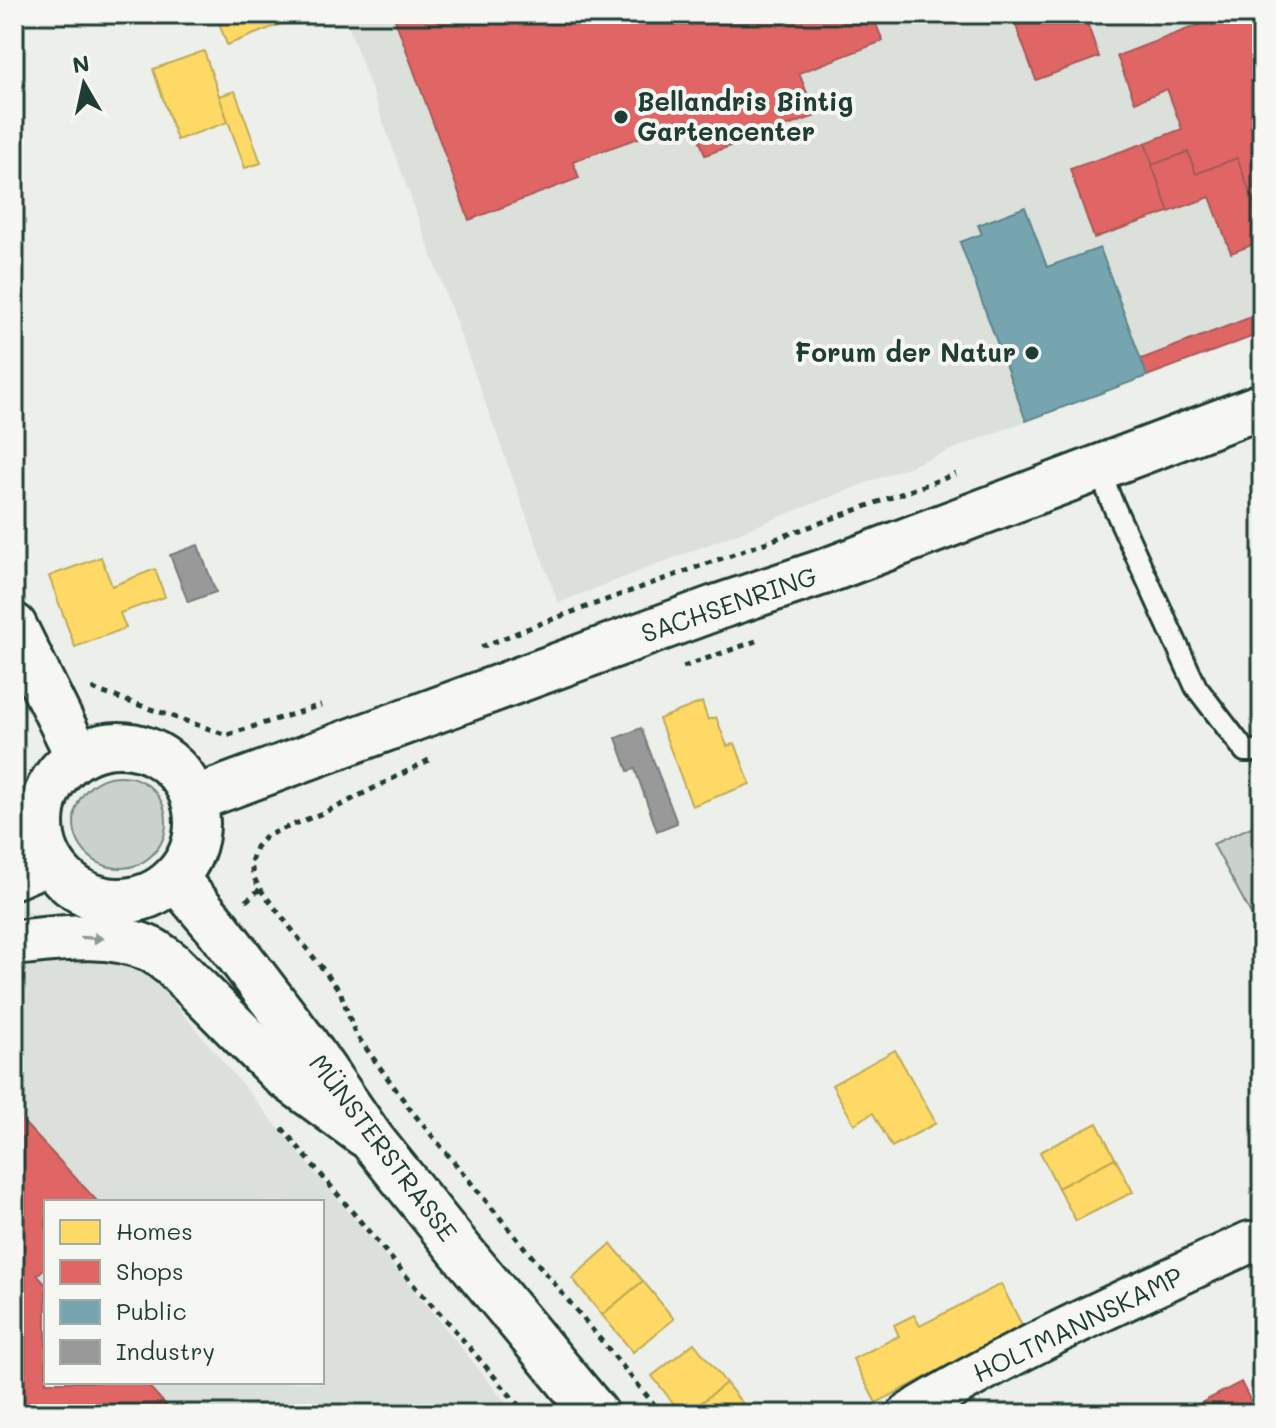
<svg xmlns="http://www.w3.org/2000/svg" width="1276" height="1428" font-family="Mali,sans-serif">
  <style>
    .built { fill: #dce0db; fill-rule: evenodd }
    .green { fill: #cbd2cc; stroke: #758880; stroke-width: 2 }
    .homes { fill: #ffd966; stroke: #bcaa57; stroke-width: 2 }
    .shops { fill: #e06666; stroke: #a65a57; stroke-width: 2 }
    .public { fill: #76a5af; stroke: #5c868a; stroke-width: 2 }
    .industry { fill: #999; stroke: #747d7b; stroke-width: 2 }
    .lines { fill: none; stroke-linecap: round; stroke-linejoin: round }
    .service-casing { stroke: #1f3d34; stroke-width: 26 }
    .minor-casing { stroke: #1f3d34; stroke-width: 46 }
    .tertiary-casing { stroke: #1f3d34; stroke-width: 50 }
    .primary-casing { stroke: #1f3d34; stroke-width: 50 }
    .path { stroke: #1f3d34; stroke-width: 5; stroke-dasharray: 6 6; stroke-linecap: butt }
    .service { stroke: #f6f6f2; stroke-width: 20 }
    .minor { stroke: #f6f6f2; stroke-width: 40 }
    .tertiary { stroke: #f6f6f2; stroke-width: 44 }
    .primary { stroke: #f6f6f2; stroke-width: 44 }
    .oneway { fill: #8a9a93 }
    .poi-dot { fill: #1f3d34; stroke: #f6f6f2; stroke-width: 3 }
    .labels { text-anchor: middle; stroke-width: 8; stroke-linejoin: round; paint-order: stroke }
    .poi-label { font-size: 26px; font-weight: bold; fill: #1f3d34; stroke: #f6f6f2; text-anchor: start }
    .street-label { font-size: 26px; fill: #1f3d34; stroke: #f6f6f2 }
  </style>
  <rect width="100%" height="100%" fill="#edefea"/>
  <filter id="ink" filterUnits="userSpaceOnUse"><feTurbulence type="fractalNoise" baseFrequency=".0125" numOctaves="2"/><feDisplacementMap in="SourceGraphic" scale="16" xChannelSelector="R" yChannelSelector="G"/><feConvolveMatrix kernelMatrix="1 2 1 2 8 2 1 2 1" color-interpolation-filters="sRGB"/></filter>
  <g filter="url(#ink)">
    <!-- built -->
    <g class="built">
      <path d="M 344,14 L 1262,14 L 1262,333 L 1026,421 L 558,603 Z"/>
      <path d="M 14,891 L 22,910 L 122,941 L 430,1309 L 515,1414 L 14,1414 ZM 46,1202 L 322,1202 L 322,1382 L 46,1382 Z"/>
    </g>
    <!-- green -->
    <g class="green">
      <circle cx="120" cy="822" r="46"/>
      <path d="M 1262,822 L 1262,934 L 1213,844 Z"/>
    </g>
    <!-- homes -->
    <g class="homes">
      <path d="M 216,14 L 306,14 L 227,45 Z"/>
      <path d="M 204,51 L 228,122 L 177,140 L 153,69 Z"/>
      <path d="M 235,91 L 261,163 L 245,168 L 219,96 Z"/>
      <path d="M 101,557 L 112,586 L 155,569 L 165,597 L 120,613 L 126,628 L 75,647 L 49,576 Z"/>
      <path d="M 702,702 L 708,720 L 716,717 L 727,746 L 735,743 L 750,784 L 692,806 L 659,719 Z"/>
      <path d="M 895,1050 L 936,1123 L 892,1147 L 873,1113 L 854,1124 L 832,1085 Z"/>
      <path d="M 1097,1123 L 1115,1158 L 1058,1188 L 1040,1152 Z"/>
      <path d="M 1115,1158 L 1133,1192 L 1076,1221 L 1058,1188 Z"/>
      <path d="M 611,1244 L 643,1281 L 602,1315 L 572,1278 Z"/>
      <path d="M 643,1281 L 674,1319 L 633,1352 L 602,1315 Z"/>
      <path d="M 1001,1284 L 1023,1327 L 876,1403 L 853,1359 L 899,1336 L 894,1325 L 914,1315 L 920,1326 Z"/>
      <path d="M 694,1343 L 726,1383 L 687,1414 L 682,1414 L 652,1376 Z"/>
      <path d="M 726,1383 L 751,1414 L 687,1414 Z"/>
    </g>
    <!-- shops -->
    <g class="shops">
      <path d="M 393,14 L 896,14 L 875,22 L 883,41 L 799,73 L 816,116 L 705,155 L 692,119 L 573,161 L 579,178 L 469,220 Z"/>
      <path d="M 1041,14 L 1084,14 L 1099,57 L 1036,80 L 1015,23 Z"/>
      <path d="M 1227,14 L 1262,14 L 1262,225 L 1237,158 L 1196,174 L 1188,152 L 1152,165 L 1145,143 L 1182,129 L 1167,89 L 1135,102 L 1117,56 Z"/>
      <path d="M 1145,143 L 1169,212 L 1094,238 L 1070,169 Z"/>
      <path d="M 1188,152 L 1196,174 L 1237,158 L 1262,225 L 1262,241 L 1231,253 L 1210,197 L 1169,212 L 1152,165 Z"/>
      <path d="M 1262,313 L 1262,333 L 1147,376 L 1141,359 Z"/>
      <path d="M 14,1112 L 98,1202 L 46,1202 L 46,1267 L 37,1275 L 46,1285 L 46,1382 L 145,1382 L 174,1414 L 14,1414 Z"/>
      <path d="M 1241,1382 L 1257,1414 L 1180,1414 Z"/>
    </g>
    <!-- public -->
    <path class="public" d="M 1025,207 L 1047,267 L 1100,248 L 1147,376 L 1026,421 L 960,242 L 982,234 L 978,225 Z"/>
    <!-- industry -->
    <g class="industry">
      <path d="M 198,545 L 216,592 L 188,602 L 170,555 Z"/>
      <path d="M 641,728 L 677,823 L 657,831 L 635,769 L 628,771 L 616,738 Z"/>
    </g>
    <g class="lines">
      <defs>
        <path id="service" d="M 1099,468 L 1111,500 L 1196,687 L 1245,751 L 1262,751"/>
        <path id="minor" d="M 908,1414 C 1017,1347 1134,1296 1250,1242"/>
        <g id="tertiary">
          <path d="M 194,799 L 715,608 L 826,571 L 1262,406"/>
          <path d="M 14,876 L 49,861"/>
          <path d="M 14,943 C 59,938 110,930 152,950 C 160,954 166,960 173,965 L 281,1073 L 364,1134"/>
        </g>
        <g id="primary">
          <path d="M 14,626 L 78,756"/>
          <circle cx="119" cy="823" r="78"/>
          <path d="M 175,878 L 216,926 L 305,1043 L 372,1140 L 460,1250 L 596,1414"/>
        </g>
      </defs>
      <!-- service casing -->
      <use href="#service" class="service-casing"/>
      <!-- minor casing -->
      <use href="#minor" class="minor-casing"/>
      <!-- tertiary casing -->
      <use href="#tertiary" class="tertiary-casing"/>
      <!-- primary casing -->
      <use href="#primary" class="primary-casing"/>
      <!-- path -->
      <g class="path">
        <path d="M 481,647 L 542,623 L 956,474"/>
        <path d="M 683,667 L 756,641"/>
        <path d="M 92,689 L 227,735 L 321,705"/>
        <path d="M 14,756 L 14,773"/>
        <path d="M 260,889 L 340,991 L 355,1033 L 410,1109 L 662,1414"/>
        <path d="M 246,901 L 260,889 L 253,876 L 251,862 L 256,847 L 266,836 L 337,807 L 433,758"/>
        <path d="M 282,1128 L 417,1289 L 447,1321 L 526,1414"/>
      </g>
      <!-- service -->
      <use href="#service" class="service"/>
      <!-- minor -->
      <use href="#minor" class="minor"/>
      <!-- tertiary -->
      <use href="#tertiary" class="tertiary"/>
      <!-- primary -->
      <use href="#primary" class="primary"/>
    </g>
    <!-- one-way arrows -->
    <defs><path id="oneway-solid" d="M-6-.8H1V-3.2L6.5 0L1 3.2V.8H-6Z" transform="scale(2)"/></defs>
    <use class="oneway" href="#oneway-solid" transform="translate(92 938) rotate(3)"/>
  </g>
  <!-- markers -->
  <g class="poi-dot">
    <circle cx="621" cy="117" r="8"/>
    <circle cx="1032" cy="353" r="8"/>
  </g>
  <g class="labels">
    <!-- poi labels -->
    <g class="poi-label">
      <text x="637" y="111">Bellandris Bintig<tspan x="637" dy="30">Gartencenter</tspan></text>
      <text x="1016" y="362" text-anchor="end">Forum der Natur</text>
    </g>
    <!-- street labels -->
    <g class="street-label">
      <text transform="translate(729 605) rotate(-19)" y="9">SACHSENRING</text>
      <text transform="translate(383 1148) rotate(53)" y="9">MÜNSTERSTRASSE</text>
      <text transform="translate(1078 1325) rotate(-26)" y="9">HOLTMANNSKAMP</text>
    </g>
  </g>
  <!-- margin -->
  <rect width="1276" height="1428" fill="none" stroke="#f6f6f2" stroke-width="48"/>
  <rect x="24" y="24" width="1228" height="1380" fill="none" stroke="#1f3d34" stroke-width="3" filter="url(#ink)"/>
  <!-- legend -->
  <rect x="44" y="1200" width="280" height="184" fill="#f6f6f2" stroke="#a0aca6" stroke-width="2"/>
  <rect x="60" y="1220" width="40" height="24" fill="#ffd966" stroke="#a0aca6" stroke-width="2"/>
  <text x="116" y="1240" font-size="24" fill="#1f3d34">Homes</text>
  <rect x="60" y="1260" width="40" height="24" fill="#e06666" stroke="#a0aca6" stroke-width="2"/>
  <text x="116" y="1280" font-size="24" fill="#1f3d34">Shops</text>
  <rect x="60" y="1300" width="40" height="24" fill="#76a5af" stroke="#a0aca6" stroke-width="2"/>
  <text x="116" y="1320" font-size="24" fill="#1f3d34">Public</text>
  <rect x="60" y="1340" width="40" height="24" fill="#999999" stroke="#a0aca6" stroke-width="2"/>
  <text x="116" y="1360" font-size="24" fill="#1f3d34">Industry</text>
  <!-- north arrow -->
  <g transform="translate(84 84) rotate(351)" stroke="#f6f6f2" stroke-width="6" paint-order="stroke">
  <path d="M0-6L14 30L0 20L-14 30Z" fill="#1f3d34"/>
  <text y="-12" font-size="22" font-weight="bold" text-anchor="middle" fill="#1f3d34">N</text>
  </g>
</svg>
